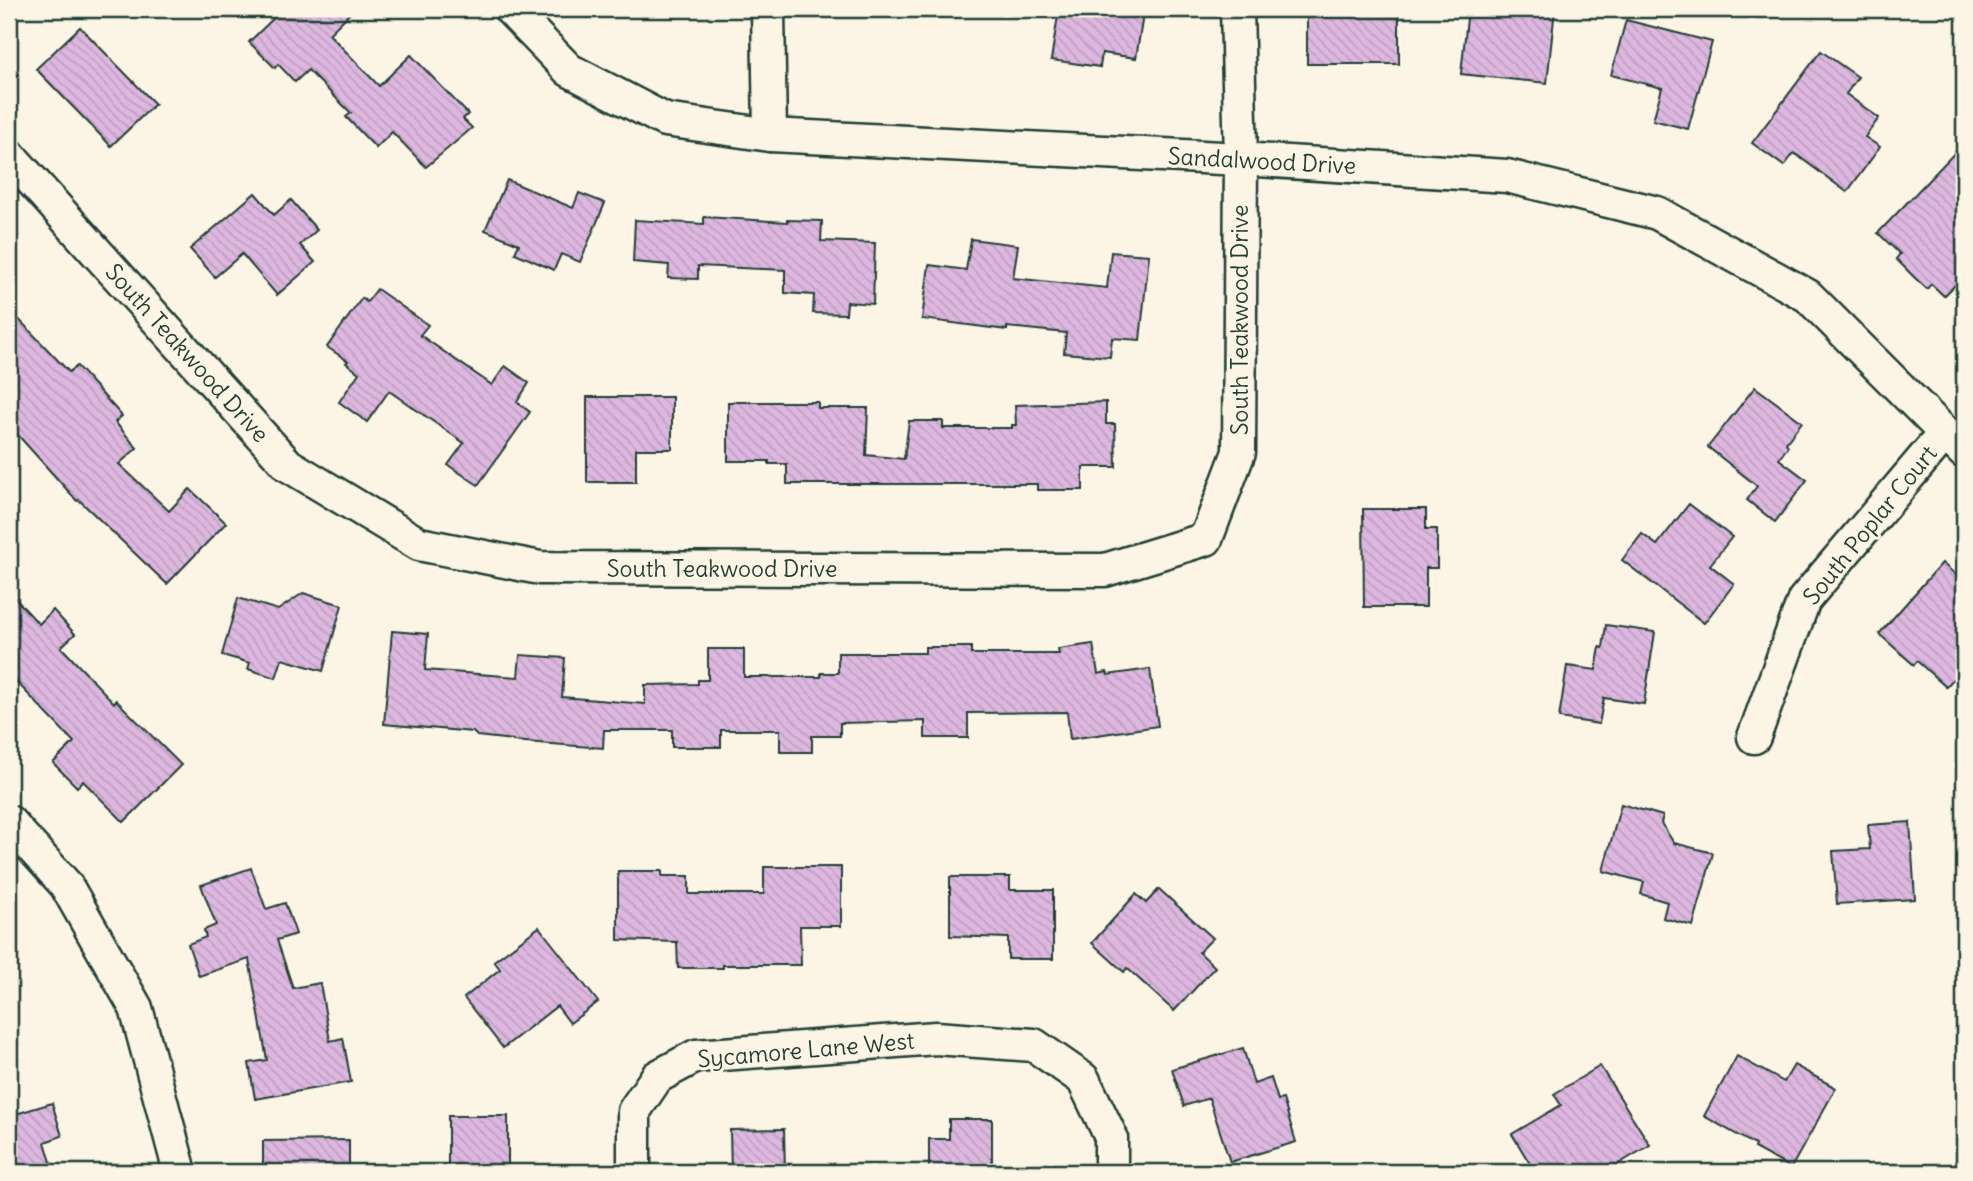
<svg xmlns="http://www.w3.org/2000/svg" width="1973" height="1181" font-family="Delius,sans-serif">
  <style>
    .building { fill: url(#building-back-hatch); stroke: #1f3d34; stroke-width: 2 }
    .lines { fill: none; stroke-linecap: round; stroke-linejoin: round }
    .minor-casing { stroke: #1f3d34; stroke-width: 37 }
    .minor { stroke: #fcf5e5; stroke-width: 32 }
    .labels { text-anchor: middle; stroke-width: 6; stroke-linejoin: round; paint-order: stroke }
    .street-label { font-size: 23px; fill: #1f3d34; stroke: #fcf5e5 }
  </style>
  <defs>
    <pattern id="building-back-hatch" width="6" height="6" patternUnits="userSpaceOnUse" patternTransform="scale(1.75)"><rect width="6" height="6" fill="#ddb7df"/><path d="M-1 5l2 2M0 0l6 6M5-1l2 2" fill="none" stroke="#bd9ec0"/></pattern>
  </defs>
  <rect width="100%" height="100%" fill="#fcf5e5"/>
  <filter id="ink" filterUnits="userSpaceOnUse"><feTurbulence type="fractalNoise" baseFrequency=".0143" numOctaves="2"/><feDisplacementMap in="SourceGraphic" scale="14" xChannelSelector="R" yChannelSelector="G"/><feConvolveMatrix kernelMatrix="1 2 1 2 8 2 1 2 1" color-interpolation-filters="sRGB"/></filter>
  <g filter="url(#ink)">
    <!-- building -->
    <g class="building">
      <path d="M 283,9 L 354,9 L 329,34 L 379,86 L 411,55 L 468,114 L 463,119 L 472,128 L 426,167 L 392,132 L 376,148 L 346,117 L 351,113 L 308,70 L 295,82 L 278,64 L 275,68 L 249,42 Z"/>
      <path d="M 1059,9 L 1144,9 L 1136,58 L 1102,53 L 1100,67 L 1051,60 Z"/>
      <path d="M 1317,9 L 1399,9 L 1399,64 L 1307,64 L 1307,17 L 1317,16 Z"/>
      <path d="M 1468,9 L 1555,9 L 1547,83 L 1461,74 Z"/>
      <path d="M 1626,20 L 1712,42 L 1688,129 L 1653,120 L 1662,88 L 1611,75 Z"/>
      <path d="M 80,27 L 155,104 L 111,146 L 36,69 Z"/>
      <path d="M 1821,51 L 1858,77 L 1846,94 L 1879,118 L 1865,137 L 1880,147 L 1847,192 L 1794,153 L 1784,166 L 1752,143 Z"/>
      <path d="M 1964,143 L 1964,276 L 1944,296 L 1931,284 L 1927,289 L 1915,278 L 1896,259 L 1900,254 L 1878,233 Z"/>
      <path d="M 507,180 L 573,208 L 579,193 L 605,203 L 580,262 L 561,254 L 554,270 L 515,253 L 519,244 L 485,230 Z"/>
      <path d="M 255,193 L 274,215 L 291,200 L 317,230 L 300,245 L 315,262 L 277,295 L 242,254 L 215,277 L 190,249 Z"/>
      <path d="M 704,217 L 787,222 L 787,220 L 822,221 L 821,241 L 875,243 L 873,304 L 847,302 L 846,314 L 813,313 L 814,295 L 785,293 L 785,270 L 698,266 L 698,279 L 668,278 L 669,265 L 633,262 L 635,220 L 704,224 Z"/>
      <path d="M 971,239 L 1018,245 L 1013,278 L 1107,288 L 1111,252 L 1149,255 L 1140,340 L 1112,338 L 1110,357 L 1064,353 L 1066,333 L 1007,327 L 1007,330 L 922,319 L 929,265 L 966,270 Z"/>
      <path d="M 377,289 L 428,325 L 420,335 L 492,385 L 505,366 L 529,383 L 517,402 L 530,412 L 478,485 L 448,465 L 464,443 L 389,391 L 367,422 L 339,402 L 359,373 L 346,363 L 348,361 L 327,347 L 362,298 L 367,302 Z"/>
      <path d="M 9,309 L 69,372 L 77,366 L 122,416 L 115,422 L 137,448 L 119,464 L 169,511 L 190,489 L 226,523 L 167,584 L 79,500 L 77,501 L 9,425 Z"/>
      <path d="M 1755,387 L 1802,422 L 1786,443 L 1788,446 L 1779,459 L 1807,480 L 1775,522 L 1747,500 L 1757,486 L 1708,447 Z"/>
      <path d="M 587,397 L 672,397 L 672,449 L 636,449 L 636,482 L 587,482 Z"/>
      <path d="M 728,402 L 818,402 L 818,408 L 868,408 L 866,455 L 904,459 L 909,421 L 943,421 L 943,428 L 1012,428 L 1012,425 L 1016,425 L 1015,405 L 1106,402 L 1106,424 L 1115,424 L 1116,467 L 1083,467 L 1083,490 L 1037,490 L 1037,484 L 787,484 L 787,464 L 769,464 L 769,461 L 728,461 Z"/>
      <path d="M 1689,504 L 1732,537 L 1710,565 L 1734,584 L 1704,623 L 1622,560 L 1642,534 L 1657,545 Z"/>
      <path d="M 1363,509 L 1426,509 L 1426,529 L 1437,529 L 1437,568 L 1426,568 L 1426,607 L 1364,607 Z"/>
      <path d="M 1942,563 L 1964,582 L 1964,667 L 1946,687 L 1917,661 L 1914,665 L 1879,634 Z"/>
      <path d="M 9,592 L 39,624 L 53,610 L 75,634 L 61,647 L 114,703 L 116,700 L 181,765 L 124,822 L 83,781 L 77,787 L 53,763 L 74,742 L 9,674 Z"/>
      <path d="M 303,593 L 342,605 L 323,671 L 282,659 L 276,678 L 248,669 L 250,663 L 222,655 L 238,598 L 278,610 Z"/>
      <path d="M 1606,625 L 1655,632 L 1644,704 L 1604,698 L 1599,724 L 1559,718 L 1567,666 L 1596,670 L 1600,647 L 1603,648 Z"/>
      <path d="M 392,631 L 428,634 L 425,670 L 518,677 L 520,655 L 565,658 L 562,697 L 645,704 L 645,685 L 698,684 L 698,680 L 708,680 L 708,649 L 744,649 L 744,677 L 821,677 L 821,673 L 838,673 L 838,653 L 925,653 L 925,647 L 971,647 L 971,654 L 1059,654 L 1058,649 L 1093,644 L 1098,674 L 1107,672 L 1108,675 L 1150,669 L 1158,726 L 1070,739 L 1067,712 L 968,713 L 968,738 L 925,738 L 925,721 L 840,723 L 840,736 L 812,736 L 812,752 L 780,752 L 780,730 L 721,730 L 721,747 L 672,747 L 672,730 L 604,730 L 603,748 L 513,741 L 513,740 L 477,736 L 473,732 L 384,724 Z"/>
      <path d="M 1621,804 L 1663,816 L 1661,823 L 1674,843 L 1713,853 L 1693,926 L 1663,918 L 1667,902 L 1641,894 L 1644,882 L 1603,871 Z"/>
      <path d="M 1910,822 L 1915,899 L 1837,904 L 1833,851 L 1870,849 L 1868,825 Z"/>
      <path d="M 764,867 L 841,867 L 841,926 L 800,926 L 801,965 L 723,965 L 723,968 L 678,968 L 677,942 L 618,940 L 618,871 L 662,871 L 662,876 L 689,876 L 689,894 L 764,894 Z"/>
      <path d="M 251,868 L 266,909 L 285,903 L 296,934 L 277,940 L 293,988 L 320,983 L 330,1041 L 343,1038 L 351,1082 L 255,1099 L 249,1063 L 267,1060 L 249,959 L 199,976 L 188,944 L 206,937 L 204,930 L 216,925 L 201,885 Z"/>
      <path d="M 950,877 L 1010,877 L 1010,890 L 1053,890 L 1053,959 L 1008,959 L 1008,938 L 950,936 Z"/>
      <path d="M 1159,889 L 1213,938 L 1199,952 L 1215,967 L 1174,1011 L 1127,968 L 1124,972 L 1092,943 L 1136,894 L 1146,903 Z"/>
      <path d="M 539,927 L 598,1002 L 570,1023 L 557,1006 L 503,1048 L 464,998 L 500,969 L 494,961 Z"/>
      <path d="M 1243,1048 L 1254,1084 L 1271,1078 L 1278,1100 L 1283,1099 L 1296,1142 L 1230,1162 L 1209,1098 L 1184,1106 L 1172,1069 Z"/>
      <path d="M 1737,1056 L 1784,1082 L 1794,1065 L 1836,1088 L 1791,1168 L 1754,1148 L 1755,1145 L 1704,1116 Z"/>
      <path d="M 1600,1066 L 1650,1145 L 1605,1172 L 1535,1172 L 1512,1134 L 1561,1105 L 1554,1094 Z"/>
      <path d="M 52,1103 L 62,1136 L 45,1142 L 54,1172 L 9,1172 L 9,1116 Z"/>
      <rect x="448" y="1116" width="60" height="56"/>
      <path d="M 949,1119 L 992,1119 L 992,1172 L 929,1172 L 929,1139 L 949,1139 Z"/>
      <path d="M 784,1129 L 785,1172 L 731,1172 L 730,1130 Z"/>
      <path d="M 349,1140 L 349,1172 L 263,1172 L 263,1141 Z"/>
    </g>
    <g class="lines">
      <defs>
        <g id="minor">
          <path d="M 510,9 L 569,70 L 665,120 L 770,135 L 1241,159 L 1507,176 L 1657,213 L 1808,296 L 1964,452"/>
          <path d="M 768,9 L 770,135"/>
          <path d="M 9,155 L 288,465 L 419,544 L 540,568 L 1105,570 L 1206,539 L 1239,452 L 1241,159 L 1237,9"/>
          <path d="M 1754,737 L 1804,600 L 1945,433"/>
          <path d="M 9,822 L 66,885 L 136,1008 L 180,1172"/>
          <path d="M 634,1172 L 634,1111 L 657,1077 L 696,1056 L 936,1038 L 1034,1045 L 1083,1079 L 1111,1137 L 1111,1172"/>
        </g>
      </defs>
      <!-- minor casing -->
      <use href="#minor" class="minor-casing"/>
      <!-- minor -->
      <use href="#minor" class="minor"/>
    </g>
  </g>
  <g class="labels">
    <!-- street labels -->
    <g class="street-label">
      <text transform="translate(1262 161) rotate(3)" y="8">Sandalwood Drive</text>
      <text transform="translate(1240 320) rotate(-90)" y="8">South Teakwood Drive</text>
      <text transform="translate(187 353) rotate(48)" y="8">South Teakwood Drive</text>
      <text transform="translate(1870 525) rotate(-51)" y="8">South Poplar Court</text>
      <text x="722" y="577">South Teakwood Drive</text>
      <text transform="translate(806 1050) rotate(-5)" y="8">Sycamore Lane West</text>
    </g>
  </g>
  <!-- margin -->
  <rect width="1973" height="1181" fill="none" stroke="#fcf5e5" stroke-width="35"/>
  <rect x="18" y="18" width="1938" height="1146" fill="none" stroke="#1f3d34" stroke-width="2.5" filter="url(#ink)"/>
</svg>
